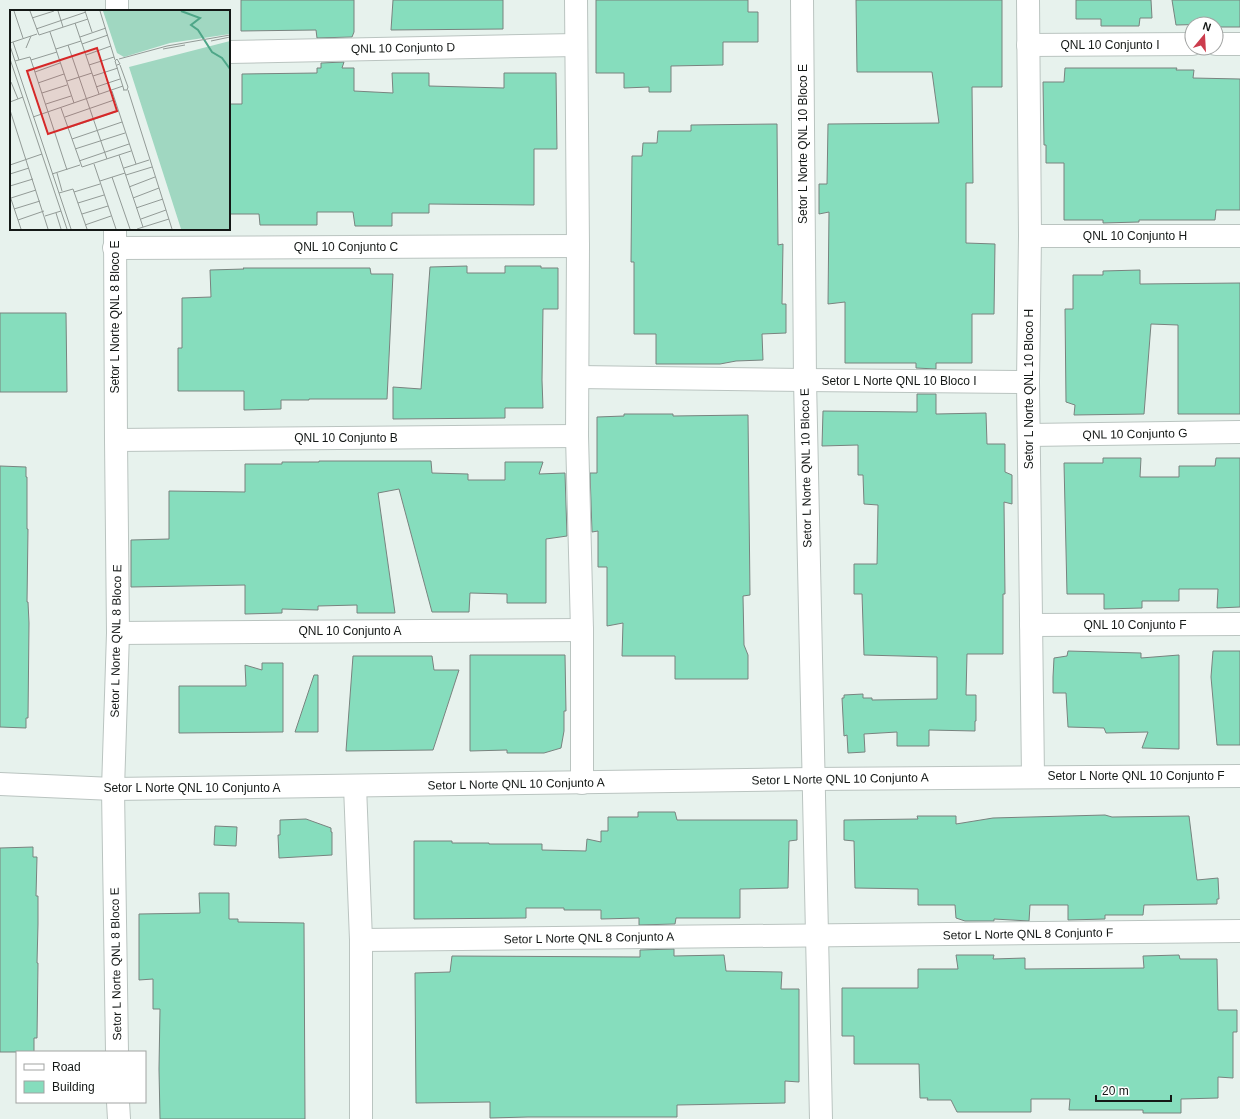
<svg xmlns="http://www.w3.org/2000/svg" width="1240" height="1119" font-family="Helvetica,sans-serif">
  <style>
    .building { fill: #86ddbd; stroke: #79837f }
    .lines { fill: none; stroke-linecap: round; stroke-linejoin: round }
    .minor-casing { stroke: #bac4c0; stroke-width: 24 }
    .secondary-casing { stroke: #bac4c0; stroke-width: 24 }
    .minor { stroke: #fff; stroke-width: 22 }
    .secondary { stroke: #fff; stroke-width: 22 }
    .labels { text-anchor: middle; stroke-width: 3; stroke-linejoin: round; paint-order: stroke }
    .street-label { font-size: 12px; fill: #141816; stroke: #fff }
    .inset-river { fill: none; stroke: #4ea688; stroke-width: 2 }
    .inset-road { fill: none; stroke: #939b97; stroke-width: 1 }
    .view { fill: #d62828; fill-opacity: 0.15; stroke: #d62828; stroke-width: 2 }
    .inset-edge { fill: none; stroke: #141816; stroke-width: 2 }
  </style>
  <rect width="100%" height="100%" fill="#e7f2ed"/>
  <!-- building -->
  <g class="building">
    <path d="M 241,0 L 354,0 L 354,32 L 352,37 L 317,38 L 316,30 L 241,31 Z"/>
    <path d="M 393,0 L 503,0 L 503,29 L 391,30 Z"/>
    <path d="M 596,0 L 748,0 L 748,12 L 758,12 L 758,42 L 723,42 L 723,65 L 671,66 L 671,92 L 649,92 L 649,87 L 624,88 L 624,73 L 596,73 Z"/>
    <path d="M 856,0 L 1002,0 L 1002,87 L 972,87 L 973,183 L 966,183 L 966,243 L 995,244 L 994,314 L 972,314 L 972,363 L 936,363 L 936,369 L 916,368 L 916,363 L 845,363 L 845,302 L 828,304 L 829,212 L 819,214 L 819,184 L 827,184 L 828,124 L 939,123 L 932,72 L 857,72 Z"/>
    <path d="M 1076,0 L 1151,0 L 1152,18 L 1140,18 L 1139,26 L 1101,26 L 1101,19 L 1076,19 Z"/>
    <path d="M 1172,0 L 1240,0 L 1240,27 L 1216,27 L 1216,24 L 1176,25 Z"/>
    <path d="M 344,62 L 342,68 L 354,68 L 354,91 L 393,93 L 392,73 L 429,73 L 429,86 L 504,88 L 504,73 L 556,73 L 557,149 L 534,149 L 534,205 L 429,204 L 429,213 L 392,213 L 392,226 L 355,226 L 353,212 L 317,212 L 317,225 L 260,225 L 259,214 L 229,214 L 229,104 L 242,104 L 242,74 L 317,73 L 317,68 L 321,68 L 321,63 Z"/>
    <path d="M 1065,68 L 1177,68 L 1176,70 L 1194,70 L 1193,78 L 1240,79 L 1240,210 L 1216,210 L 1215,220 L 1139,220 L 1139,222 L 1103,223 L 1103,220 L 1064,220 L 1064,163 L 1046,163 L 1046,145 L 1044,145 L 1043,82 L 1064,82 Z"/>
    <path d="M 777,124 L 778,245 L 783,244 L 782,304 L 786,304 L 786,333 L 762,334 L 763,360 L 736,361 L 720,364 L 656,364 L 656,334 L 634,334 L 634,262 L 631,262 L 632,156 L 642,156 L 643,143 L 657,143 L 658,131 L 691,131 L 691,125 Z"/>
    <path d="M 467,266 L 467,273 L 505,273 L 505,266 L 541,266 L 541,268 L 558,268 L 558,309 L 543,309 L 542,380 L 543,408 L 505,408 L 505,418 L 393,419 L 393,387 L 421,389 L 430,267 Z"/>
    <path d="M 243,268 L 370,268 L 371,274 L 393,274 L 387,399 L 309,399 L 309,400 L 281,400 L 281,409 L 244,410 L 244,391 L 178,391 L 178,348 L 182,348 L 182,298 L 211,297 L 210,270 L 244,269 Z"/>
    <path d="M 1140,270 L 1140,284 L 1240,283 L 1240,414 L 1178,414 L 1178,325 L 1151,324 L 1144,414 L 1074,415 L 1075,405 L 1066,402 L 1065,309 L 1073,309 L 1073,275 L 1103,275 L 1103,271 Z"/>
    <path d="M 0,313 L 66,313 L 67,392 L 0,392 Z"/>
    <path d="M 917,394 L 936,394 L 936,414 L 986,413 L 987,444 L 1005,444 L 1005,472 L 1012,475 L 1012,504 L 1004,502 L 1005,594 L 1003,594 L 1003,654 L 967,654 L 966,695 L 976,695 L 976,721 L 975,721 L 975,731 L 929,730 L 929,746 L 897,746 L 897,732 L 864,734 L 865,752 L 848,753 L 847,735 L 844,736 L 842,698 L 844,698 L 844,695 L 863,694 L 863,698 L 872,698 L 872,700 L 937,699 L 937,657 L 864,655 L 862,594 L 854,594 L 854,564 L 877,564 L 878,505 L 864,504 L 863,475 L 858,475 L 858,445 L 822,446 L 823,411 L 917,412 Z"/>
    <path d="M 624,414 L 673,414 L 673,416 L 748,415 L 750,595 L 743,596 L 744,645 L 748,655 L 748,679 L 675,679 L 675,656 L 622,656 L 623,623 L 607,626 L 607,567 L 598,567 L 598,531 L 592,532 L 590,473 L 597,473 L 597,417 L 624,416 Z"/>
    <path d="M 1103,458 L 1141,458 L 1140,477 L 1179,477 L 1179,466 L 1215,466 L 1216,458 L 1240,458 L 1240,607 L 1217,608 L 1218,589 L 1179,589 L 1179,601 L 1142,601 L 1142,608 L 1104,609 L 1104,594 L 1067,594 L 1064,463 L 1103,463 Z"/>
    <path d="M 319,461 L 431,461 L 432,473 L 468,474 L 468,480 L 505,480 L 505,462 L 543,462 L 539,474 L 565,473 L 567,536 L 546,539 L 546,603 L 507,603 L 507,594 L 470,593 L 469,612 L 432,612 L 399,489 L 378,493 L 395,613 L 357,613 L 357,605 L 318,606 L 318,610 L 282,609 L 282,613 L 245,614 L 245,585 L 131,587 L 131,540 L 169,539 L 169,491 L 245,492 L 245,464 L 282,464 L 282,462 L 319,462 Z"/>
    <path d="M 0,466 L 26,467 L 26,477 L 27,477 L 27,529 L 28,529 L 27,602 L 28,602 L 29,623 L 28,718 L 26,718 L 26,728 L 0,727 Z"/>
    <path d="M 1068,651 L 1141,653 L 1141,658 L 1179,655 L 1179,749 L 1142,748 L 1148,732 L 1106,733 L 1104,728 L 1068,727 L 1066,693 L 1053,693 L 1053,677 L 1054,658 L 1067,656 Z"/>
    <path d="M 1213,651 L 1240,651 L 1240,745 L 1217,745 L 1211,677 Z"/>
    <path d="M 470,655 L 565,655 L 566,711 L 564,711 L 564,731 L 561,748 L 544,753 L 507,753 L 507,750 L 470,751 Z"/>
    <path d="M 353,656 L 432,656 L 434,670 L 459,670 L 433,750 L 346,751 Z"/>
    <path d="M 262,663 L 283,663 L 283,732 L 179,733 L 179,686 L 246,686 L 245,665 L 262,670 Z"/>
    <path d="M 314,675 L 318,675 L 318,732 L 295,732 Z"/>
    <path d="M 638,812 L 675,812 L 677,820 L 797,820 L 797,840 L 789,841 L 788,888 L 740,889 L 740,918 L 676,918 L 675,924 L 639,925 L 639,918 L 601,919 L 601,910 L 564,910 L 564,908 L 526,908 L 526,918 L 414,919 L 414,841 L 452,841 L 452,843 L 489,843 L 489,844 L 542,844 L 542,850 L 586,851 L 587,839 L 601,842 L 601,831 L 608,831 L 608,817 L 638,817 Z"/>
    <path d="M 1105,815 L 1112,817 L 1189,816 L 1197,880 L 1218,878 L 1219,899 L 1217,899 L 1217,904 L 1144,905 L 1143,915 L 1105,915 L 1105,919 L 1068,920 L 1068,905 L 1030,905 L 1029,921 L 994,919 L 994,921 L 965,921 L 956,918 L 955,905 L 918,905 L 918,889 L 855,888 L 854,841 L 844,840 L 844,820 L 918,819 L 917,816 L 956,816 L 956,824 L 993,818 Z"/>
    <path d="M 306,819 L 331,828 L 331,832 L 332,832 L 332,855 L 279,858 L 278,835 L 280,835 L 280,820 Z"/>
    <path d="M 215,826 L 237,827 L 236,846 L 214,845 Z"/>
    <path d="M 33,847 L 33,857 L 37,857 L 36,896 L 38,896 L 38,924 L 37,963 L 38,963 L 37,1038 L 34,1038 L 34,1052 L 0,1052 L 0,848 Z"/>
    <path d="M 199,893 L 229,893 L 229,919 L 238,919 L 238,922 L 304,923 L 305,1119 L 160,1119 L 159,1069 L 160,1009 L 153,1009 L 153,979 L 139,980 L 139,914 L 200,913 Z"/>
    <path d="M 674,949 L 674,956 L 724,955 L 726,971 L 782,972 L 781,989 L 799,989 L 799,1082 L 785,1081 L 785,1103 L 677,1105 L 677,1117 L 528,1117 L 490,1118 L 490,1102 L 416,1103 L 415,973 L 450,972 L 452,956 L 640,957 L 640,950 Z"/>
    <path d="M 956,955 L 994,955 L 993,959 L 1025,958 L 1025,969 L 1144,968 L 1143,956 L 1179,955 L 1180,959 L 1217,959 L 1218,1010 L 1237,1010 L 1237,1032 L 1233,1032 L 1233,1078 L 1218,1077 L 1218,1098 L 1181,1099 L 1181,1113 L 1143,1113 L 1143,1110 L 1069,1110 L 1070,1099 L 1031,1099 L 1031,1112 L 957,1112 L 951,1100 L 927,1100 L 928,1098 L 920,1098 L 919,1064 L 854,1064 L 854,1036 L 842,1036 L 842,988 L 918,988 L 918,969 L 958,969 Z"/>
  </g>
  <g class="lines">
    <defs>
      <g id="minor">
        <path d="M 117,0 L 117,11"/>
        <path d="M 576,0 L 578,246 L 577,436 L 582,630 L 582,783"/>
        <path d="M 802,0 L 805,380 L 821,1119"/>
        <path d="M 1028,0 L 1030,236 L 1028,382 L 1033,777"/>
        <path d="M 1216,44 L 1240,44"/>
        <path d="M 1028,45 L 1192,44"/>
        <path d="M 229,52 L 576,45"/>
        <path d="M 115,229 L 116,440 L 118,633 L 113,789 L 117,1052"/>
        <path d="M 1030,236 L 1240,236"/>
        <path d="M 114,248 L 578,246"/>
        <path d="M 578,377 L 805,380 L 1028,382"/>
        <path d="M 1029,435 L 1240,432"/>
        <path d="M 116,440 L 577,436"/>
        <path d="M 1031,625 L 1240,624"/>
        <path d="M 118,633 L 582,630"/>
        <path d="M 355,786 L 361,940 L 361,1119"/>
        <path d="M 361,940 L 1240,931"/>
        <path d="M 118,1102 L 119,1119"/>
      </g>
      <path id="secondary" d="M 0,784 L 113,789 L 812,779 L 1240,776"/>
    </defs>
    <!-- minor casing -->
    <use href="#minor" class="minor-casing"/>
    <!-- secondary casing -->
    <use href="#secondary" class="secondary-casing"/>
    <!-- minor -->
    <use href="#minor" class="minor"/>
    <!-- secondary -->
    <use href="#secondary" class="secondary"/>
  </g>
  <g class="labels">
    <!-- street labels -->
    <g class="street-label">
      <text x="1110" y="49">QNL 10 Conjunto I</text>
      <text transform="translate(403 48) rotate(-1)" y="4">QNL 10 Conjunto D</text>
      <text transform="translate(803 144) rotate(-90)" y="4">Setor L Norte QNL 10 Bloco E</text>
      <text x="1135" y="240">QNL 10 Conjunto H</text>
      <text x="346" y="251">QNL 10 Conjunto C</text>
      <text transform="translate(115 317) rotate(-90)" y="4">Setor L Norte QNL 8 Bloco E</text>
      <text x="899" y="385">Setor L Norte QNL 10 Bloco I</text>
      <text transform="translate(1029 389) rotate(-90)" y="4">Setor L Norte QNL 10 Bloco H</text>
      <text transform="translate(1135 434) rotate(-1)" y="4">QNL 10 Conjunto G</text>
      <text x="346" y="442">QNL 10 Conjunto B</text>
      <text transform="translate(806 468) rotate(-91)" y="4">Setor L Norte QNL 10 Bloco E</text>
      <text x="1135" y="629">QNL 10 Conjunto F</text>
      <text x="350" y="635">QNL 10 Conjunto A</text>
      <text transform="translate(116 641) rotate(-89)" y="4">Setor L Norte QNL 8 Bloco E</text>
      <text x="1136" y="780">Setor L Norte QNL 10 Conjunto F</text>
      <text transform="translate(840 779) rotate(-1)" y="4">Setor L Norte QNL 10 Conjunto A</text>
      <text transform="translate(516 784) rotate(-1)" y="4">Setor L Norte QNL 10 Conjunto A</text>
      <text x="192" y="792">Setor L Norte QNL 10 Conjunto A</text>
      <text transform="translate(1028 934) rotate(-1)" y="4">Setor L Norte QNL 8 Conjunto F</text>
      <text transform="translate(589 938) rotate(-1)" y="4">Setor L Norte QNL 8 Conjunto A</text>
      <text transform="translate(116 964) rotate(-91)" y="4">Setor L Norte QNL 8 Bloco E</text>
    </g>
  </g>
  <!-- overview -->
  <g transform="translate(10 10)">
    <rect width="220" height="220" fill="#e7f2ed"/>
    <path d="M 93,1 L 220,1 L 220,24 L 160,33 L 114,47 L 107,43 ZM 220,31 L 220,219 L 171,219 L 119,57 Z" fill="#a0d7c1"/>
    <path class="inset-river" d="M 171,1 L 190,8 L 181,15 L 188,20 L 202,42 L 212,48 L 220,59"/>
    <path class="inset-road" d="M 4,1 L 13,28M 20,1 L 29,25 L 78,9M 48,1 L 53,17M 75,1 L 82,22M 90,1 L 105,50M 22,8 L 44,1M 65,13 L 89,84M 26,19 L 76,2M 40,22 L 64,93M 70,27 L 96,18M 201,31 L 220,27M 3,32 L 9,50M 0,33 L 27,24M 72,34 L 98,25M 58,35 L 97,149M 0,36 L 61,219M 16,38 L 21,26M 46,39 L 71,31M 153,39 L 175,35M 76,45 L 101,36M 0,49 L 57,219M 109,49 L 157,36 L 220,25M 21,50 L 47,42M 5,51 L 20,47 L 57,160M 79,55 L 104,47M 107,55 L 110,54 L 107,49 L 105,51 L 114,80M 110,55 L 118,77 L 117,80 L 113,80M 25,62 L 50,53M 83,66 L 108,58M 57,71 L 82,63M 1,72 L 8,89M 28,73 L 54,64M 86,77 L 110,69M 118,80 L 162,219M 102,81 L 126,154M 32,83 L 57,75M 0,92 L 13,87M 36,94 L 61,86M 51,98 L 72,157 L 121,141M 0,100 L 38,219M 23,107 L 113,76M 55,107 L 104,90M 58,118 L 108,101M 62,129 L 112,112M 65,139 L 115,123M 109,145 L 133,217M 69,151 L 119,134M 84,154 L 106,219M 0,155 L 32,144M 114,158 L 139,150M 47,163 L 52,181M 0,164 L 19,158M 42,164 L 70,155M 116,165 L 142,157M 102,167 L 120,219M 90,171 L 115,163M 0,176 L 23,169M 119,177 L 145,167M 64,182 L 90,174M 49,183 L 63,179 L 77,219M 0,186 L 11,219M 1,188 L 26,180M 123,188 L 149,178M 68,193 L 94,185M 126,198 L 153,189M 4,199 L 30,191M 46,203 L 51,219M 72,204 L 98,196M 35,206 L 51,201M 131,209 L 156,200M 8,210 L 34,201M 75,215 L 101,206M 127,219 L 159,209"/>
    <path class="view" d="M 87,38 L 107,101 L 38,124 L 17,61 Z"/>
    <rect width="220" height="220" class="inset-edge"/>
  </g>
  <!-- legend -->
  <rect x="16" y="1051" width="130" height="52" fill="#ffffff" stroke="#a1a3a2"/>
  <rect x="24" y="1064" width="20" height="6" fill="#ffffff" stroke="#a1a3a2"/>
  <text x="52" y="1071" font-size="12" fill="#141816">Road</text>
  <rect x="24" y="1081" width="20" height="12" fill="#86ddbd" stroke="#a1a3a2"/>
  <text x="52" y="1091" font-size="12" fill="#141816">Building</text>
  <!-- north arrow -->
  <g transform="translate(1204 36) rotate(18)"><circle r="19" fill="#ffffff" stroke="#a1a3a2"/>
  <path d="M0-3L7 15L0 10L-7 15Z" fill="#cc3c4d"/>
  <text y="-6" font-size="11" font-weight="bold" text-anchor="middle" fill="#141816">N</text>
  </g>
  <!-- scale -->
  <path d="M1096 1095v6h75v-6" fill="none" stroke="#141816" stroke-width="2"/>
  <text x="1102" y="1095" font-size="12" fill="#141816" stroke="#ffffff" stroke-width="3" paint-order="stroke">20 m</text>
</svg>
